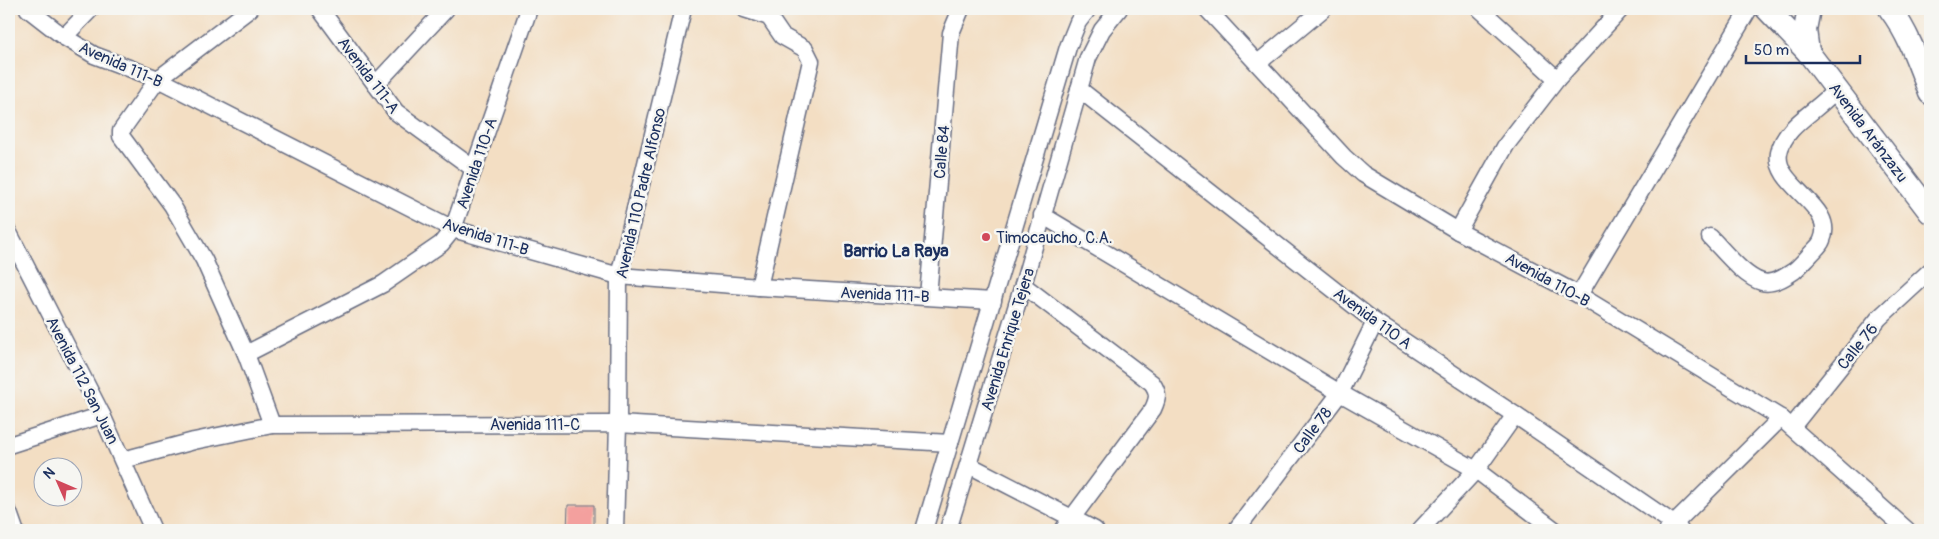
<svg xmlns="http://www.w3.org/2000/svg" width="1939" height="539" font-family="Pangolin,sans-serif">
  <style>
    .building { fill: #f3a09e }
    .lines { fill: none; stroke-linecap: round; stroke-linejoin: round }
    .minor-casing { stroke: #676c81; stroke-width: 19 }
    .secondary-casing { stroke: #676c81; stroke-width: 25 }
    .minor { stroke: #fff; stroke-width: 16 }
    .secondary { stroke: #fff; stroke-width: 22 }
    .poi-dot { fill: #d1495b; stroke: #f6f6f2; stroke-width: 2 }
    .labels { text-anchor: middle; stroke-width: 5; stroke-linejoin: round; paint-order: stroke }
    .street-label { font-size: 16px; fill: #1b2f5e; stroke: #f6f6f2 }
    .poi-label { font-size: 16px; fill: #1b2f5e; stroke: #f6f6f2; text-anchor: start }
    .neighbourhood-label { font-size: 18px; font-weight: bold; fill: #1b2f5e; stroke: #f6f6f2 }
  </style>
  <rect width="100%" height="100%" fill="#f6f6f2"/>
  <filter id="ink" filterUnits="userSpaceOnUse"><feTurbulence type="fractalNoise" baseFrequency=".02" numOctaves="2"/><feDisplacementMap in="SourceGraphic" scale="10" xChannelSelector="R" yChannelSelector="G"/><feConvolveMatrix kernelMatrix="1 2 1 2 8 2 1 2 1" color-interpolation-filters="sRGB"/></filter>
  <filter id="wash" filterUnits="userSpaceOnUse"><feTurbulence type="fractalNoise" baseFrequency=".0096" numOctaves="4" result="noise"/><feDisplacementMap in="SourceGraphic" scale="20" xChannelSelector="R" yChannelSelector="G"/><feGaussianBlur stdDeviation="1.12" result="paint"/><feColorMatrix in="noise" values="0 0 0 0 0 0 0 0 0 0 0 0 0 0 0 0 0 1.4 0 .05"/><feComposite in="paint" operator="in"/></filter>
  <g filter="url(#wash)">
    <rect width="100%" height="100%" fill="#f3dec3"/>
    <g id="blocks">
      <!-- building -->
      <path class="building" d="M 568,505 L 594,505 L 594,530 L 567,530 Z"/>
    </g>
  </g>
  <g filter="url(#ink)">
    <use href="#blocks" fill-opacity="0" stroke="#676c81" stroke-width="1"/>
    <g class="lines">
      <defs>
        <g id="minor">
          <path d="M 28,9 L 64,37 L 94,55 L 158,79 L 453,229 L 619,276 L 759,287 L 993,301"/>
          <path d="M 250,9 L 158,79 L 121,131 L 121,136 L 172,205 L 204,260 L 246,354 L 272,425"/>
          <path d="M 320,9 L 396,112 L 474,169"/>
          <path d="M 744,9 L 769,17 L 782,36 L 805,49 L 811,61 L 759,287"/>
          <path d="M 1207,9 L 1344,157 L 1363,174 L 1458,231 L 1579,295 L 1781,418 L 1907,530"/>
          <path d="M 1480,9 L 1557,79"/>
          <path d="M 64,37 L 91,9"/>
          <path d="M 1258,63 L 1323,9"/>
          <path d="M 376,84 L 446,9"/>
          <path d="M 1079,89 L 1375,322 L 1515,415 L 1674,524 L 1680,530"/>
          <path d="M 1042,215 L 1340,393 L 1476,470 L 1555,530"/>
          <path d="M 1458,231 L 1506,145 L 1557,79 L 1621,9"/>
          <path d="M 9,233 L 102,415 L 153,530"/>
          <path d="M 1710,237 C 1724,251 1744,277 1762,282 C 1773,285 1785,277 1794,271 C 1800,266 1805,260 1810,255 C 1814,250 1820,246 1822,240 C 1837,206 1773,186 1779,153 C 1784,125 1820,110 1836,89"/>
          <path d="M 1023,285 L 1152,383 C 1159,393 1158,398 1153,409 L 1063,530"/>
          <path d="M 1579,295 L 1749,9"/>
          <path d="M 928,296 L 951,33 L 961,9"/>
          <path d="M 246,354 L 383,284 L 441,244 L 453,229 L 529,9"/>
          <path d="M 1792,427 L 1879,318 L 1930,271"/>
          <path d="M 9,445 L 102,415"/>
          <path d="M 123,460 L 194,441 L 272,425 L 618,424 L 950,443"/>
          <path d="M 969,465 L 1095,530"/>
          <path d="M 9,513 L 15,530"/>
          <path d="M 615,530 L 618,424 L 619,276 L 683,9"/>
          <path d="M 924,530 L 1068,47 L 1078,22 L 1088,9"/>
          <path d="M 948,530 L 1023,285 L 1088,58 L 1102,30 L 1119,9"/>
          <path d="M 1236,530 L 1340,393 L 1375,322"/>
          <path d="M 1420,530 L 1476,470 L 1515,415"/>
          <path d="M 1668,530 L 1781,418"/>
        </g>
        <g id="secondary">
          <path d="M 1767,9 L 1808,52 L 1930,212"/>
          <path d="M 1890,9 C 1909,34 1919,64 1930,93"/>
          <path d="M 1808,52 L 1805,30 L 1809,9"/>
        </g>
      </defs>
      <!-- minor casing -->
      <use href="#minor" class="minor-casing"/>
      <!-- secondary casing -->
      <use href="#secondary" class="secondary-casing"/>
      <!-- minor -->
      <use href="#minor" class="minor"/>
      <!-- secondary -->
      <use href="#secondary" class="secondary"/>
    </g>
  </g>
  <!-- markers -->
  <circle class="poi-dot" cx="986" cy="237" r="5"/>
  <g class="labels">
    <!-- street labels -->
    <g class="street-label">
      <text transform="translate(121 64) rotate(24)" y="6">Avenida 111-B</text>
      <text transform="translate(369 75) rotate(53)" y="6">Avenida 111-A</text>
      <text transform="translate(1869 132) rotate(53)" y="6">Avenida Aránzazu</text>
      <text transform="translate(941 152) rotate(-85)" y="6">Calle 84</text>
      <text transform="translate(476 163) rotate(-71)" y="6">Avenida 110-A</text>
      <text transform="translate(640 193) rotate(-77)" y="6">Avenida 110 Padre Alfonso</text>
      <text transform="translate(486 236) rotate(18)" y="6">Avenida 111-B</text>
      <text transform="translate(1548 279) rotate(29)" y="6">Avenida 110-B</text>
      <text transform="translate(885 294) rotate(3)" y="6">Avenida 111-B</text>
      <text transform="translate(1373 318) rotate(36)" y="6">Avenida 110 A</text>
      <text transform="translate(1007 339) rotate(-73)" y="6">Avenida Enrique Tejera</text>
      <text transform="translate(1857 346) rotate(-51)" y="6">Calle 76</text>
      <text transform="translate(83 380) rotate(63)" y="6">Avenida 112 San Juan</text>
      <text x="535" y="430">Avenida 111-C</text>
      <text transform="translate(1312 430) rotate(-53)" y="6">Calle 78</text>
    </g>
    <!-- poi labels -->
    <g class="poi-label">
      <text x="996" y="243">Timocaucho, C.A.</text>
    </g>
    <!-- neighbourhood labels -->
    <g class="neighbourhood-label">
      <text x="896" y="257">Barrio La Raya</text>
    </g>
  </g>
  <!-- margin -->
  <rect width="1939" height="539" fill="none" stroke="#f6f6f2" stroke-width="30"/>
  <!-- north arrow -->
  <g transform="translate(58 482) rotate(315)"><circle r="24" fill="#f6f6f2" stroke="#9ea6b7"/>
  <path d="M0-4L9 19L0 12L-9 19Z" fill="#d1495b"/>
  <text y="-8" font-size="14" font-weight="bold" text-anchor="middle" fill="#1b2f5e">N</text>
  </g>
  <!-- scale -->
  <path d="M1746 55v8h114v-8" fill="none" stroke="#1b2f5e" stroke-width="2.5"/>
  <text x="1754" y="55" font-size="15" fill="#1b2f5e" stroke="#f6f6f2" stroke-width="4" paint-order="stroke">50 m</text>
</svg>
